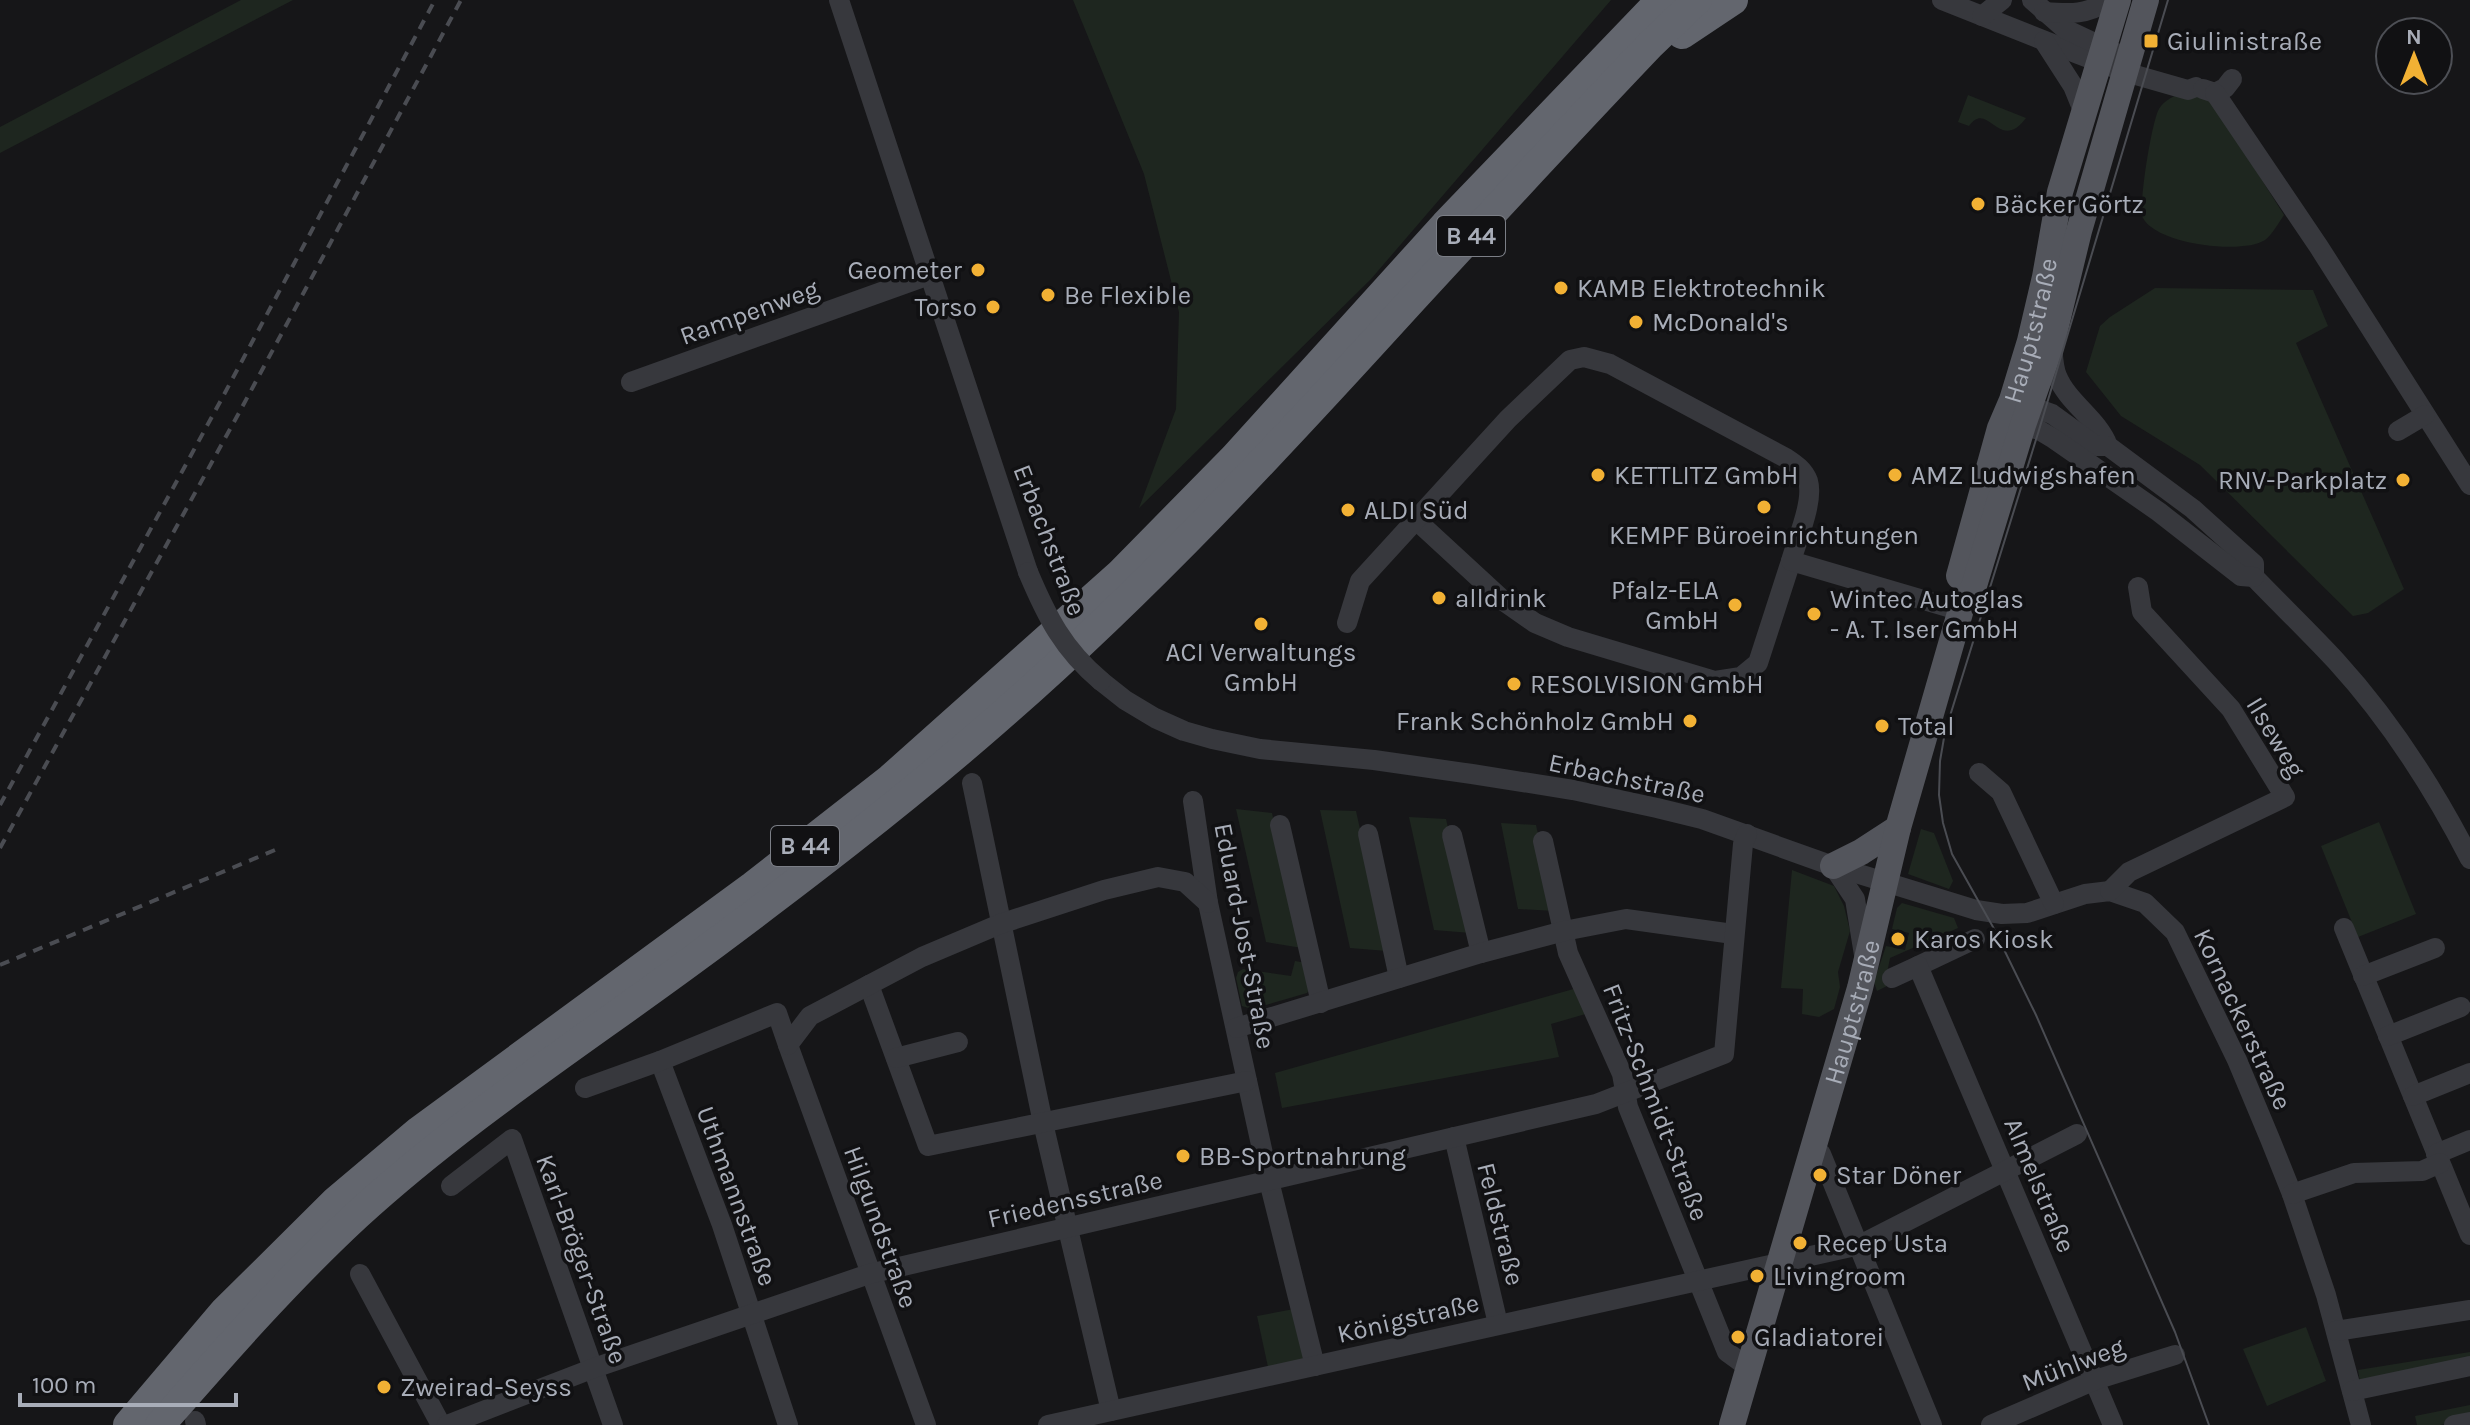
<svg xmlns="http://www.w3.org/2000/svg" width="2470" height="1425" font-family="Karla,sans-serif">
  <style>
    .green { fill: #1e261f }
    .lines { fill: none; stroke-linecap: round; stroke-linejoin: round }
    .minor { stroke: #37383d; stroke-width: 20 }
    .major { stroke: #53555c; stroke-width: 26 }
    .highway { stroke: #63666e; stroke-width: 30 }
    .tram { stroke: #4a4c52; stroke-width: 2 }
    .rail { stroke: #4a4c52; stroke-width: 4; stroke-dasharray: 10 8; stroke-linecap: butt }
    .minor-bridge { stroke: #37383d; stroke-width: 20 }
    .poi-dot { fill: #f2b134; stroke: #111113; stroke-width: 3 }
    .labels { text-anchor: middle; stroke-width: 7; stroke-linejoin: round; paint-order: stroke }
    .shield { fill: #111113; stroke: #7b7e86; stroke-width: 2 }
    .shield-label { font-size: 24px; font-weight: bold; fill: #a8adb8 }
    .poi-label { font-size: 26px; fill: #a8adb8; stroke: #111113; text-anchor: start }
    .street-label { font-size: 26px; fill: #a8adb8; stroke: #111113 }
  </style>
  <rect width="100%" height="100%" fill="#161618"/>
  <!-- green -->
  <g class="green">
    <path d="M 241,0 L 293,0 L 0,153 L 0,127 Z"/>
    <path d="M 1073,0 L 1611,0 L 1371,279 L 1139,508 L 1176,409 L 1179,312 L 1144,174 Z"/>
    <path d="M 2196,88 L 2206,92 L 2284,215 C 2279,222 2272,235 2265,240 C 2242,255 2156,244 2143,218 C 2138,207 2152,120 2159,109 C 2167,96 2183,93 2196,88 Z"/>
    <path d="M 1968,95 L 2026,118 C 1999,154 1988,99 1969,126 L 1958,122 Z"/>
    <path d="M 2155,288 L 2313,290 L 2328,326 L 2296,343 L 2404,589 L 2368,613 L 2353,616 L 2200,465 L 2121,416 L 2086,372 L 2100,326 L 2110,317 Z"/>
    <path d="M 1236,809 L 1272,813 L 1302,948 L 1266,942 Z"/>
    <path d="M 1320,810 L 1356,811 L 1387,951 L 1350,948 Z"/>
    <path d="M 1409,817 L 1446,819 L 1471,933 L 1434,930 Z"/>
    <path d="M 2379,822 L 2416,914 L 2358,937 L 2321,846 Z"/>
    <path d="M 1501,823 L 1536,825 L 1555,911 L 1518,909 Z"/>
    <path d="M 1921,829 L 1934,833 L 1953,881 L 1949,889 L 1908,874 Z"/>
    <path d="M 1792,870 L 1834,886 L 1844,906 L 1850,931 L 1838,972 L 1840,987 L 1834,1009 L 1819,1017 L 1802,1014 L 1803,989 L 1781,988 Z"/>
    <path d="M 1902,903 L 1954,918 L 1958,928 L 1890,958 L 1886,978 L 1887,986 L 1877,991 L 1874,982 L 1886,946 L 1905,950 L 1909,933 L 1892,929 L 1897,908 Z"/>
    <path d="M 1295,961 L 1306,963 L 1311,987 L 1307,993 L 1252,1009 L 1242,1006 L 1236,978 L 1238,972 L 1243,969 L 1291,976 Z"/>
    <path d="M 1577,988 L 1589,1013 L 1551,1024 L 1559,1057 L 1282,1108 L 1275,1073 Z"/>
    <path d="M 1294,1309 L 1305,1359 L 1268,1367 L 1257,1316 Z"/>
    <path d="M 2306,1327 L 2326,1381 L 2267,1406 L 2243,1349 Z"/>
    <path d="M 2470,1352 L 2470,1361 L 2360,1382 L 2358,1370 Z"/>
    <path d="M 2470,1405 L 2470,1419 L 2440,1425 L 2417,1425 L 2415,1416 Z"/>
  </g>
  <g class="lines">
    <!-- minor -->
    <g class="minor">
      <path d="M 839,0 L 1028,572"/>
      <path d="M 1942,0 L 2078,54 L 2125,72 L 2188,90 L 2196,87"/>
      <path d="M 2032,0 L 2065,29 L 2116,53"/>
      <path d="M 2044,12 C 2072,14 2086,15 2110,0"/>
      <path d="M 1982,16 L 2002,0"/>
      <path d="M 2044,41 L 2073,86 L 2084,113"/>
      <path d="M 2203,89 L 2215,93 L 2225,88 L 2232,79"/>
      <path d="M 2215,93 L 2319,247 L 2470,485"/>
      <path d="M 2052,344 C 2053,354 2053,367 2057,376 C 2068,403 2098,419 2108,446"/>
      <path d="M 631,382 L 929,275"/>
      <path d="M 2018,402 L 2052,414 L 2096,446 L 2108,446 L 2193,509 L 2254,564 L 2254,577 C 2281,605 2309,632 2336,661 C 2389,719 2434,789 2470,859"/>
      <path d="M 2018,413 L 2023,425 L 2039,430 L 2054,439 L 2159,512 L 2241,576 L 2254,577"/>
      <path d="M 2398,431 L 2425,415"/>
      <path d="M 1416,520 L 1505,602 L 1535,623 L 1568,637 L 1715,681 L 1741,677 L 1758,663 L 1791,561"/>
      <path d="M 1347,623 L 1360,581 L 1508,419 L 1570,360 L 1584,357 L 1610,364 L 1786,458 C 1795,464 1804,470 1808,481 C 1814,501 1797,540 1791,561 L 1961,611"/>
      <path d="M 1101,681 L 1125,700 L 1155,718 L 1184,731 L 1212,739 L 1260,749 L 1374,760 L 1472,774 L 1573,790 L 1657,808 L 1702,819 L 1833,866 L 1976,910 L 2002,914 L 2027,913 L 2085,894 L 2110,891 L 2145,903 L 2175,932 L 2237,1060 L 2270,1139 L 2292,1194 L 2326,1295 L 2361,1425"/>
      <path d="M 1979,773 L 2001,792 L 2054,904"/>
      <path d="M 972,783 L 1043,1123 L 1111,1411"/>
      <path d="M 1193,801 L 1208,903 L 1269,1181 L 1315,1366"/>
      <path d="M 1280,825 L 1321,1003"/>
      <path d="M 1368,834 L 1399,978"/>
      <path d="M 1452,835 L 1481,953"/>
      <path d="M 1543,841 L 1568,953 L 1622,1074 L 1628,1107 L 1727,1352 L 1749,1368"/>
      <path d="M 1833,866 L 1855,899 L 1864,955"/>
      <path d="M 2110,891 L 2129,872 L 2285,797 L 2231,709 L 2142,612 L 2138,587"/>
      <path d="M 2344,928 L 2470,1235"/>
      <path d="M 1918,966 L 1975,939"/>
      <path d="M 2363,976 L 2435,948"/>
      <path d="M 1892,978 L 1918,966 L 2113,1425"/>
      <path d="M 869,985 L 928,1146 L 1247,1081"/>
      <path d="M 1236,1028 L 1481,953 L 1564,931 L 1626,919 L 1733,934"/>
      <path d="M 2388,1036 L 2461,1007"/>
      <path d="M 788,1045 L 926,1425"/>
      <path d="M 896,1058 L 958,1042"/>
      <path d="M 660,1061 L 722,1225 L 788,1425"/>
      <path d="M 585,1088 L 660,1061 L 777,1013 L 788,1045 L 810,1016 L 922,957 L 1000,924 L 1104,890 L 1158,877 L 1185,882 L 1208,903"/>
      <path d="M 2413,1096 L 2470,1073"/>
      <path d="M 1454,1137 L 1498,1324"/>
      <path d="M 1812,1150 L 1821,1154 L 1932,1425"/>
      <path d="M 2436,1154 L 2470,1140"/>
      <path d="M 451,1186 L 512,1139 L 613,1425"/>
      <path d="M 2292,1194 L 2354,1173 L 2422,1171 L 2440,1163"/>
      <path d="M 360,1274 L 441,1425"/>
      <path d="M 2336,1331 L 2470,1310"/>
      <path d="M 2352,1391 L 2470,1366"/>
      <path d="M 195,1421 L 196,1425"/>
      <path d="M 447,1425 L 594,1368 L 869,1274 L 1596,1104 L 1724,1054 L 1743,844 L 1747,834"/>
      <path d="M 1048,1425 L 1860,1245 L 2077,1134"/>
      <path d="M 1991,1425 L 2095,1380 L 2175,1355"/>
      <path d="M 2454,1425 L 2470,1422"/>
    </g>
    <!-- major -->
    <g class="major">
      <path id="s1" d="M 1959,576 L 2000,428 L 2012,400 L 2030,341 L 2045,277 L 2060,192 L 2118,0"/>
      <path d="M 1833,866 L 1861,852 L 1898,828"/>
      <path id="s2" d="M 1732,1425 L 1860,988 L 1898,828 L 1964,599 L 1973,589 L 2023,425 L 2052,342 L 2079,231 L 2146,0"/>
    </g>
    <!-- highway -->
    <g class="highway">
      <path d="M 1682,34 L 1733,0"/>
      <path d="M 128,1425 L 224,1312 L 336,1201 L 419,1131 L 753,886 L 890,779 L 1120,574 L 1234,458 L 1445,225 L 1661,0"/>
      <path d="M 160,1425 C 223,1353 286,1281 356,1216 C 462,1119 583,1041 698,956 C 799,881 900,804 995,721 C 1145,591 1279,446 1412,300 C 1491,214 1570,129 1650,45 L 1697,0"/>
    </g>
    <!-- tram -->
    <path class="tram" d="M 2168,0 L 2039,430 L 1945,732 L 1940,761 L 1939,795 L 1943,823 L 1952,854 L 1993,927 L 2036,1015 L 2175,1332 L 2209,1425"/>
    <!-- rail -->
    <g class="rail">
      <path d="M 0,805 L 220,402 L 435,0"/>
      <path d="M 0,848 L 240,411 L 461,0"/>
      <path d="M 0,965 L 275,850"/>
    </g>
    <!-- minor-bridge -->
    <path class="minor-bridge" d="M 1028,572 C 1047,617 1063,649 1101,681"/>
  </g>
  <!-- markers -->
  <g class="poi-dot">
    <rect x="2143" y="33" width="16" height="16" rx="4"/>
    <circle cx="1978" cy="204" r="8"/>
    <circle cx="978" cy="270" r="8"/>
    <circle cx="1561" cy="288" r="8"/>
    <circle cx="1048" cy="295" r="8"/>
    <circle cx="993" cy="307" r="8"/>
    <circle cx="1636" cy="322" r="8"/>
    <circle cx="1598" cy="475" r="8"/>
    <circle cx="1895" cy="475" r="8"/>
    <circle cx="2403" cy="480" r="8"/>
    <circle cx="1764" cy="507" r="8"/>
    <circle cx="1348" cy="510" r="8"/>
    <circle cx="1439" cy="598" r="8"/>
    <circle cx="1735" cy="605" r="8"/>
    <circle cx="1814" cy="614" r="8"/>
    <circle cx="1261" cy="624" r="8"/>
    <circle cx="1514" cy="684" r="8"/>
    <circle cx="1690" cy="721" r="8"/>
    <circle cx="1882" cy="726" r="8"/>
    <circle cx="1898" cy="939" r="8"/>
    <circle cx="1183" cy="1156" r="8"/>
    <circle cx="1820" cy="1175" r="8"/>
    <circle cx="1800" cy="1243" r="8"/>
    <circle cx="1757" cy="1276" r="8"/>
    <circle cx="1738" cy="1337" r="8"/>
    <circle cx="384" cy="1387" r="8"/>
  </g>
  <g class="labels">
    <!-- shield labels -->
    <g class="shield">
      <rect x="1437" y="216" width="68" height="40" rx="6"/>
      <rect x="771" y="826" width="68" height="40" rx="6"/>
    </g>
    <g class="shield-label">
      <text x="1471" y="244">B 44</text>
      <text x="805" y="854">B 44</text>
    </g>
    <!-- poi labels -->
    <g class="poi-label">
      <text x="2167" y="50">Giulinistraße</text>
      <text x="1994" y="213">Bäcker Görtz</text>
      <text x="962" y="279" text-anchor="end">Geometer</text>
      <text x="1577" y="297">KAMB Elektrotechnik</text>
      <text x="1064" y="304">Be Flexible</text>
      <text x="977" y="316" text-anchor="end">Torso</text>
      <text x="1652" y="331">McDonald's</text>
      <text x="1614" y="484">KETTLITZ GmbH</text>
      <text x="1911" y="484">AMZ Ludwigshafen</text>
      <text x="2387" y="489" text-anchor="end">RNV-Parkplatz</text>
      <text x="1364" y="519">ALDI Süd</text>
      <text x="1764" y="544" text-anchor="middle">KEMPF Büroeinrichtungen</text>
      <text x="1719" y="599" text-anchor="end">Pfalz-ELA<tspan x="1719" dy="30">GmbH</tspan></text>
      <text x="1455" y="607">alldrink</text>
      <text x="1830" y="608">Wintec Autoglas<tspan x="1830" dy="30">- A. T. Iser GmbH</tspan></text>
      <text x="1261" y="661" text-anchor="middle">ACI Verwaltungs<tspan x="1261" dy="30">GmbH</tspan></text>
      <text x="1530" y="693">RESOLVISION GmbH</text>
      <text x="1674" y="730" text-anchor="end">Frank Schönholz GmbH</text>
      <text x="1898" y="735">Total</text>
      <text x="1914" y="948">Karos Kiosk</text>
      <text x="1199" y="1165">BB-Sportnahrung</text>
      <text x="1836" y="1184">Star Döner</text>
      <text x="1816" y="1252">Recep Usta</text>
      <text x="1773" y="1285">Livingroom</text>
      <text x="1754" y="1346">Gladiatorei</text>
      <text x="400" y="1396">Zweirad-Seyss</text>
    </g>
    <!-- street labels -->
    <g class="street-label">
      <text transform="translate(749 312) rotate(-20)" y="9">Rampenweg</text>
      <text dy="9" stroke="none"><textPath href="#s1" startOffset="256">Hauptstraße</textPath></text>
      <text transform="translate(1050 540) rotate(69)" y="9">Erbachstraße</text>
      <text transform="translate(2276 737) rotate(59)" y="9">Ilseweg</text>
      <text transform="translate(1627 778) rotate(12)" y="9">Erbachstraße</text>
      <text transform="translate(1245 936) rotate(79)" y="9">Eduard-Jost-Straße</text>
      <text dy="9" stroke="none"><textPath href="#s2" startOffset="430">Hauptstraße</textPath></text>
      <text transform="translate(2243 1019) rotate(65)" y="9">Kornackerstraße</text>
      <text transform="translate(1656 1102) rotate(69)" y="9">Fritz-Schmidt-Straße</text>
      <text transform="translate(2040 1185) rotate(67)" y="9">Almelstraße</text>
      <text transform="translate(737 1196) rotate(70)" y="9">Uthmannstraße</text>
      <text transform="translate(1075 1199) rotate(-13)" y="9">Friedensstraße</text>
      <text transform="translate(1501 1224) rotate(76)" y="9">Feldstraße</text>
      <text transform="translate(881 1227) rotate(70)" y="9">Hilgundstraße</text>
      <text transform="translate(582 1259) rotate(70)" y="9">Karl-Bröger-Straße</text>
      <text transform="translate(1408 1318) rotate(-13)" y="9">Königstraße</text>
      <text transform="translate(2073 1364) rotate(-21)" y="9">Mühlweg</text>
    </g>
  </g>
  <!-- north arrow -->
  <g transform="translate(2414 56)"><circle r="38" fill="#111113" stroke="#4d4f55" stroke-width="2"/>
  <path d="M0-6L14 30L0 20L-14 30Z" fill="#f2b134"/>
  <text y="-12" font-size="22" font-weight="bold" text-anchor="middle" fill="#a8adb8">N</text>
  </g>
  <!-- scale -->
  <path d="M20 1393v12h216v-12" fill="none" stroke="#a8adb8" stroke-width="4"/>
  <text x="32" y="1393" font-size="24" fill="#a8adb8" stroke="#111113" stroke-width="6" paint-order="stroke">100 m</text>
</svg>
